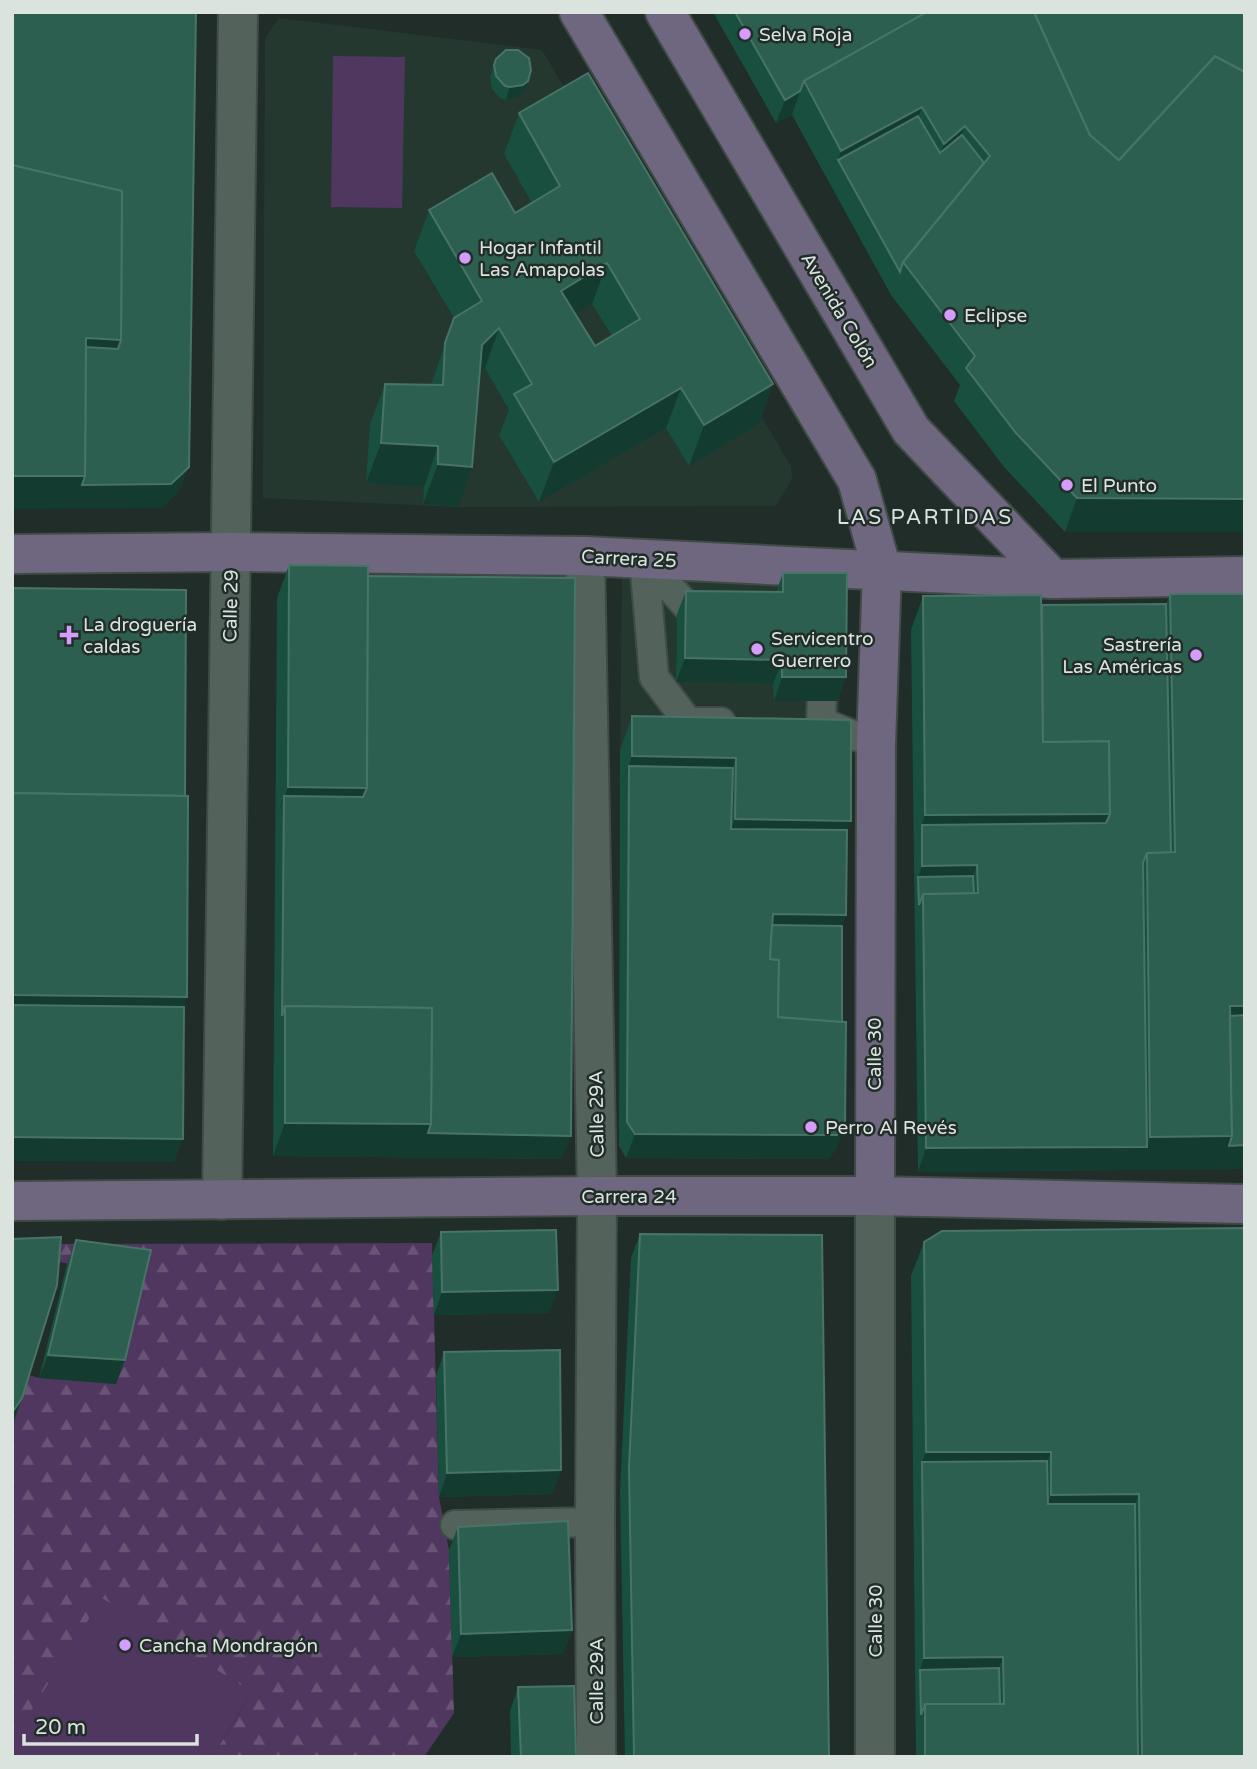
<svg xmlns="http://www.w3.org/2000/svg" width="1257" height="1769" font-family="'Varela Round',sans-serif">
  <style>
    .built { fill: #243830 }
    .forest { fill: url(#forest-firs) }
    .garden { fill: #503760 }
    .lines { fill: none; stroke-linecap: round; stroke-linejoin: round }
    .lane-casing { stroke: #404b47; stroke-width: 32 }
    .street-casing { stroke: #404b47; stroke-width: 42 }
    .secondary-casing { stroke: #404b47; stroke-width: 42 }
    .lane { stroke: #54625c; stroke-width: 28 }
    .street { stroke: #54625c; stroke-width: 38 }
    .secondary { stroke: #6e677f; stroke-width: 38 }
    .wall { fill: #184f3f; fill-rule: evenodd }
    .shaded-wall { fill: #133b2f }
    .building { fill: #2d5f50; stroke: #487467; stroke-width: 2; fill-rule: evenodd }
    .poi-dot { fill: #d49cfb; stroke: #212d28; stroke-width: 2.5 }
    .labels { text-anchor: middle; stroke-width: 5; stroke-linejoin: round; paint-order: stroke }
    .poi-label { font-size: 19px; fill: #dbe3df; stroke: #212d28; text-anchor: start }
    .street-label { font-size: 19px; fill: #dbe3df; stroke: #212d28 }
    .neighbourhood-label { font-size: 21px; letter-spacing: 2px; fill: #dbe3df; stroke: #212d28 }
  </style>
  <defs>
    <pattern id="forest-firs" width="22" height="20" patternUnits="userSpaceOnUse" patternTransform="scale(1.75)"><rect width="22" height="20" fill="#503760"/><path d="M5 1l3.5 6h-7zM16 11l3.5 6h-7z" fill="#695476"/></pattern>
  </defs>
  <rect width="100%" height="100%" fill="#212d28"/>
  <!-- built -->
  <g class="built">
    <path d="M 279,18 L 542,50 L 791,466 L 792,479 L 776,506 L 458,507 L 263,498 L 265,38 Z"/>
    <path d="M 622,578 L 841,581 L 839,753 L 620,750 Z"/>
  </g>
  <!-- forest -->
  <path class="forest" d="M 432,1243 L 439,1497 L 449,1550 L 454,1713 L 424,1757 L 212,1757 L 252,1692 L 12,1741 L 12,1424 L 29,1375 L 39,1378 L 142,1274 L 52,1261 L 55,1244 Z"/>
  <!-- garden -->
  <g class="garden">
    <path d="M 333,56 L 405,57 L 402,208 L 331,207 Z"/>
    <path d="M 102,1598 L 252,1692 L 212,1757 L 12,1757 L 12,1741 Z"/>
  </g>
  <g class="lines">
    <defs>
      <g id="lane">
        <path d="M 644,559 L 654,677 L 688,722 L 721,722"/>
        <path d="M 644,559 L 706,627"/>
        <path d="M 823,664 L 821,722 L 876,744"/>
        <path d="M 455,1525 L 595,1522"/>
      </g>
      <g id="street">
        <path d="M 585,556 L 597,1196 L 595,1522 L 596,1757"/>
        <path d="M 222,1200 L 238,12"/>
        <path d="M 875,1757 L 875,1196"/>
      </g>
      <g id="secondary">
        <path d="M 579,12 L 857,480 L 882,570 L 876,744 L 875,1196"/>
        <path d="M 665,12 L 911,430 L 1053,579"/>
        <path d="M 12,554 L 231,552 L 585,556 L 1053,579 L 1245,576"/>
        <path d="M 12,1201 L 597,1196 L 875,1196 L 1245,1204"/>
      </g>
    </defs>
    <!-- lane casing -->
    <use href="#lane" class="lane-casing"/>
    <!-- street casing -->
    <use href="#street" class="street-casing"/>
    <!-- secondary casing -->
    <use href="#secondary" class="secondary-casing"/>
    <!-- lane -->
    <use href="#lane" class="lane"/>
    <!-- street -->
    <use href="#street" class="street"/>
    <!-- secondary -->
    <use href="#secondary" class="secondary"/>
  </g>
  <!-- wall -->
  <g class="wall">
    <path d="M 713,12 L 1245,12 L 1245,532 L 1065,532 L 1004,467 L 954,401 L 960,385 L 891,295 L 792,115 L 776,123 Z"/>
    <path d="M 496,59 L 523,94 L 518,97 L 506,100 L 500,98 L 492,89 L 490,77 Z"/>
    <path d="M 519,113 L 759,424 L 689,466 L 666,428 L 539,502 L 499,435 L 509,410 L 485,368 L 480,373 L 458,507 L 423,504 L 424,487 L 366,483 L 370,424 L 385,384 L 431,385 L 454,318 L 414,251 L 429,210 L 515,213 L 532,203 L 504,154 ZM 592,304 L 612,336 L 595,346 L 575,314 Z"/>
    <path d="M 289,565 L 368,576 L 562,1159 L 273,1156 L 277,598 Z"/>
    <path d="M 783,573 L 838,701 L 774,701 L 773,684 L 676,682 L 677,614 L 686,591 L 776,592 Z"/>
    <path d="M 1170,594 L 1245,1169 L 918,1172 L 911,630 L 923,596 L 1042,605 L 1166,604 Z"/>
    <path d="M 632,716 L 851,720 L 851,821 L 847,830 L 842,926 L 837,1148 L 828,1159 L 626,1158 L 619,1146 L 620,750 Z"/>
    <path d="M 1245,1228 L 1245,1757 L 916,1757 L 911,1276 L 924,1242 Z"/>
    <path d="M 441,1232 L 549,1313 L 434,1315 L 432,1256 Z"/>
    <path d="M 640,1234 L 829,1757 L 625,1757 L 620,1492 L 631,1258 Z"/>
    <path d="M 76,1240 L 116,1384 L 39,1378 L 67,1264 Z"/>
    <path d="M 444,1352 L 553,1494 L 439,1497 L 436,1376 Z"/>
    <path d="M 458,1527 L 572,1630 L 563,1654 L 452,1657 L 449,1550 Z"/>
    <path d="M 518,1687 L 576,1757 L 511,1757 L 510,1711 Z"/>
  </g>
  <!-- shaded-wall -->
  <g class="shaded-wall">
    <path d="M 528,81 L 523,94 L 518,97 L 506,100 L 510,87 Z"/>
    <path d="M 800,91 L 792,115 L 776,123 L 785,100 Z"/>
    <path d="M 922,107 L 910,140 L 838,160 L 841,151 Z"/>
    <path d="M 965,126 L 953,159 L 931,177 L 944,144 Z"/>
    <path d="M 607,263 L 592,304 L 546,332 L 561,291 Z"/>
    <path d="M 499,328 L 485,368 L 467,385 L 482,345 Z"/>
    <path d="M 86,338 L 121,340 L 109,373 L 82,371 Z"/>
    <path d="M 773,384 L 759,424 L 689,466 L 704,425 Z"/>
    <path d="M 681,388 L 666,428 L 539,502 L 554,462 Z"/>
    <path d="M 381,443 L 438,446 L 424,487 L 366,483 Z"/>
    <path d="M 438,464 L 472,467 L 458,507 L 423,504 Z"/>
    <path d="M 189,467 L 180,490 L 162,508 L 12,509 L 12,476 Z"/>
    <path d="M 1077,498 L 1245,499 L 1245,532 L 1065,532 Z"/>
    <path d="M 685,658 L 782,660 L 773,684 L 676,682 Z"/>
    <path d="M 782,677 L 846,677 L 838,701 L 774,701 Z"/>
    <path d="M 632,756 L 736,758 L 724,792 L 629,766 L 620,789 Z"/>
    <path d="M 288,787 L 367,788 L 355,821 L 284,796 L 276,820 Z"/>
    <path d="M 1110,814 L 1098,847 L 922,825 L 925,815 Z"/>
    <path d="M 735,819 L 851,821 L 839,854 L 723,852 Z"/>
    <path d="M 977,865 L 968,889 L 918,877 L 914,889 L 922,866 Z"/>
    <path d="M 773,914 L 846,915 L 838,938 L 768,938 Z"/>
    <path d="M 12,995 L 187,997 L 175,1030 L 12,1029 Z"/>
    <path d="M 1230,1006 L 1245,1006 L 1245,1039 L 1227,1039 Z"/>
    <path d="M 285,1123 L 431,1124 L 571,1136 L 562,1159 L 273,1156 Z"/>
    <path d="M 845,1125 L 837,1148 L 828,1159 L 626,1158 L 635,1134 Z"/>
    <path d="M 1232,1136 L 1245,1145 L 1245,1169 L 918,1172 L 926,1148 L 1147,1147 L 1150,1137 Z"/>
    <path d="M 12,1137 L 183,1139 L 174,1162 L 12,1161 Z"/>
    <path d="M 558,1290 L 549,1313 L 434,1315 L 442,1292 Z"/>
    <path d="M 48,1355 L 125,1360 L 116,1384 L 39,1378 Z"/>
    <path d="M 22,1398 L 14,1421 L 12,1424 L 12,1413 Z"/>
    <path d="M 926,1452 L 1051,1452 L 1039,1485 L 922,1462 Z"/>
    <path d="M 561,1470 L 553,1494 L 439,1497 L 447,1473 Z"/>
    <path d="M 1139,1494 L 1126,1528 L 1039,1528 L 1051,1495 Z"/>
    <path d="M 572,1630 L 563,1654 L 452,1657 L 461,1634 Z"/>
    <path d="M 1003,1657 L 995,1681 L 920,1670 L 924,1658 Z"/>
  </g>
  <!-- building -->
  <g class="building">
    <path d="M 12,12 L 196,12 L 189,467 L 171,484 L 82,485 L 85,476 L 86,347 L 118,349 L 121,340 L 122,191 L 12,165 Z"/>
    <path d="M 735,12 L 927,12 L 804,81 L 800,91 L 785,100 Z"/>
    <path d="M 927,12 L 1034,12 L 1090,135 L 1119,160 L 1215,56 L 1245,72 L 1245,499 L 1077,498 L 1016,433 L 966,368 L 975,356 L 903,262 L 990,156 L 965,126 L 944,144 L 922,107 L 841,151 L 804,81 Z"/>
    <path d="M 1034,12 L 1245,12 L 1245,72 L 1215,56 L 1119,160 L 1090,135 Z"/>
    <path d="M 506,50 L 518,50 L 529,58 L 531,70 L 528,81 L 523,85 L 510,87 L 505,86 L 496,76 L 494,65 L 496,59 Z"/>
    <path d="M 588,73 L 773,384 L 704,425 L 681,388 L 554,462 L 514,394 L 532,384 L 499,328 L 482,345 L 472,467 L 438,464 L 438,446 L 381,443 L 385,384 L 443,385 L 445,343 L 454,318 L 482,301 L 429,210 L 492,173 L 515,213 L 560,186 L 519,113 ZM 607,263 L 640,319 L 595,346 L 561,291 Z"/>
    <path d="M 918,116 L 940,153 L 962,135 L 984,163 L 903,262 L 900,272 L 838,160 Z"/>
    <path d="M 12,165 L 122,191 L 121,340 L 86,338 L 85,476 L 12,476 Z"/>
    <path d="M 289,565 L 368,566 L 367,788 L 288,787 Z"/>
    <path d="M 783,573 L 847,573 L 846,677 L 782,677 L 782,660 L 685,658 L 686,591 L 783,592 Z"/>
    <path d="M 368,576 L 575,578 L 571,1136 L 428,1133 L 431,1124 L 432,1008 L 285,1006 L 282,1016 L 284,796 L 363,797 L 367,788 Z"/>
    <path d="M 12,588 L 186,590 L 185,796 L 12,793 Z"/>
    <path d="M 1170,594 L 1245,594 L 1245,1006 L 1230,1006 L 1232,1136 L 1150,1137 L 1147,853 L 1175,852 Z"/>
    <path d="M 1041,595 L 1043,742 L 1109,741 L 1110,814 L 925,815 L 923,596 Z"/>
    <path d="M 1166,604 L 1171,852 L 1147,853 L 1143,863 L 1147,1147 L 926,1148 L 923,894 L 978,893 L 977,865 L 922,866 L 922,825 L 1106,823 L 1110,814 L 1109,741 L 1043,742 L 1042,605 Z"/>
    <path d="M 632,716 L 851,720 L 851,821 L 735,819 L 736,758 L 632,756 Z"/>
    <path d="M 629,766 L 733,768 L 731,829 L 847,830 L 846,915 L 773,914 L 770,959 L 779,960 L 778,1017 L 846,1022 L 845,1125 L 837,1135 L 635,1134 L 627,1122 Z"/>
    <path d="M 12,793 L 188,796 L 187,997 L 12,995 Z"/>
    <path d="M 973,876 L 974,893 L 923,894 L 919,905 L 918,877 Z"/>
    <path d="M 772,925 L 842,926 L 842,1022 L 778,1017 L 779,960 L 770,959 Z"/>
    <path d="M 12,1005 L 184,1007 L 183,1139 L 12,1137 Z"/>
    <path d="M 285,1006 L 432,1008 L 431,1124 L 285,1123 Z"/>
    <path d="M 1245,1015 L 1245,1145 L 1229,1146 L 1232,1136 L 1230,1016 Z"/>
    <path d="M 1245,1228 L 1245,1757 L 1142,1757 L 1139,1494 L 1051,1495 L 1051,1452 L 926,1452 L 924,1242 L 942,1231 Z"/>
    <path d="M 556,1230 L 558,1290 L 442,1292 L 441,1232 Z"/>
    <path d="M 640,1234 L 822,1235 L 829,1757 L 634,1757 L 629,1468 Z"/>
    <path d="M 61,1237 L 57,1285 L 22,1398 L 12,1413 L 12,1239 Z"/>
    <path d="M 76,1240 L 151,1250 L 125,1360 L 48,1355 Z"/>
    <path d="M 560,1350 L 561,1470 L 447,1473 L 444,1352 Z"/>
    <path d="M 1047,1461 L 1048,1504 L 1135,1504 L 1138,1757 L 925,1757 L 925,1704 L 1004,1704 L 1003,1657 L 924,1658 L 922,1462 Z"/>
    <path d="M 568,1521 L 572,1630 L 461,1634 L 458,1527 Z"/>
    <path d="M 999,1668 L 1000,1704 L 925,1704 L 921,1715 L 920,1670 Z"/>
    <path d="M 574,1686 L 576,1757 L 521,1757 L 518,1687 Z"/>
  </g>
  <!-- markers -->
  <g class="poi-dot">
    <circle cx="745" cy="34" r="7"/>
    <circle cx="465" cy="258" r="7"/>
    <circle cx="950" cy="315" r="7"/>
    <circle cx="1067" cy="485" r="7"/>
    <path d="M65.5 624.5h7v7h7v7h-7v7h-7v-7h-7v-7h7z"/>
    <circle cx="757" cy="649" r="7"/>
    <circle cx="1196" cy="655" r="7"/>
    <circle cx="811" cy="1127" r="7"/>
    <circle cx="125" cy="1645" r="7"/>
  </g>
  <g class="labels">
    <!-- poi labels -->
    <g class="poi-label">
      <text x="759" y="41">Selva Roja</text>
      <text x="479" y="254">Hogar Infantil<tspan x="479" dy="22">Las Amapolas</tspan></text>
      <text x="964" y="322">Eclipse</text>
      <text x="1081" y="492">El Punto</text>
      <text x="83" y="631">La droguería<tspan x="83" dy="22">caldas</tspan></text>
      <text x="771" y="645">Servicentro<tspan x="771" dy="22">Guerrero</tspan></text>
      <text x="1182" y="651" text-anchor="end">Sastrería<tspan x="1182" dy="22">Las Américas</tspan></text>
      <text x="825" y="1134">Perro Al Revés</text>
      <text x="139" y="1652">Cancha Mondragón</text>
    </g>
    <!-- street labels -->
    <g class="street-label">
      <text transform="translate(840 310) rotate(59)" y="7">Avenida Colón</text>
      <text transform="translate(629 558) rotate(3)" y="7">Carrera 25</text>
      <text transform="translate(230 606) rotate(-89)" y="7">Calle 29</text>
      <text transform="translate(874 1054) rotate(-90)" y="7">Calle 30</text>
      <text transform="translate(596 1114) rotate(-91)" y="7">Calle 29A</text>
      <text x="629" y="1203">Carrera 24</text>
      <text transform="translate(875 1621) rotate(-90)" y="7">Calle 30</text>
      <text transform="translate(596 1681) rotate(-90)" y="7">Calle 29A</text>
    </g>
    <!-- neighbourhood labels -->
    <g class="neighbourhood-label">
      <text x="925" y="524">LAS PARTIDAS</text>
    </g>
  </g>
  <!-- border -->
  <rect width="1257" height="1769" fill="none" stroke="#dbe3df" stroke-width="28"/>
  <!-- scale -->
  <path d="M24 1734v10h173v-10" fill="none" stroke="#dbe3df" stroke-width="3.5"/>
  <text x="35" y="1734" font-size="21" fill="#dbe3df" stroke="#212d28" stroke-width="5" paint-order="stroke">20 m</text>
</svg>
